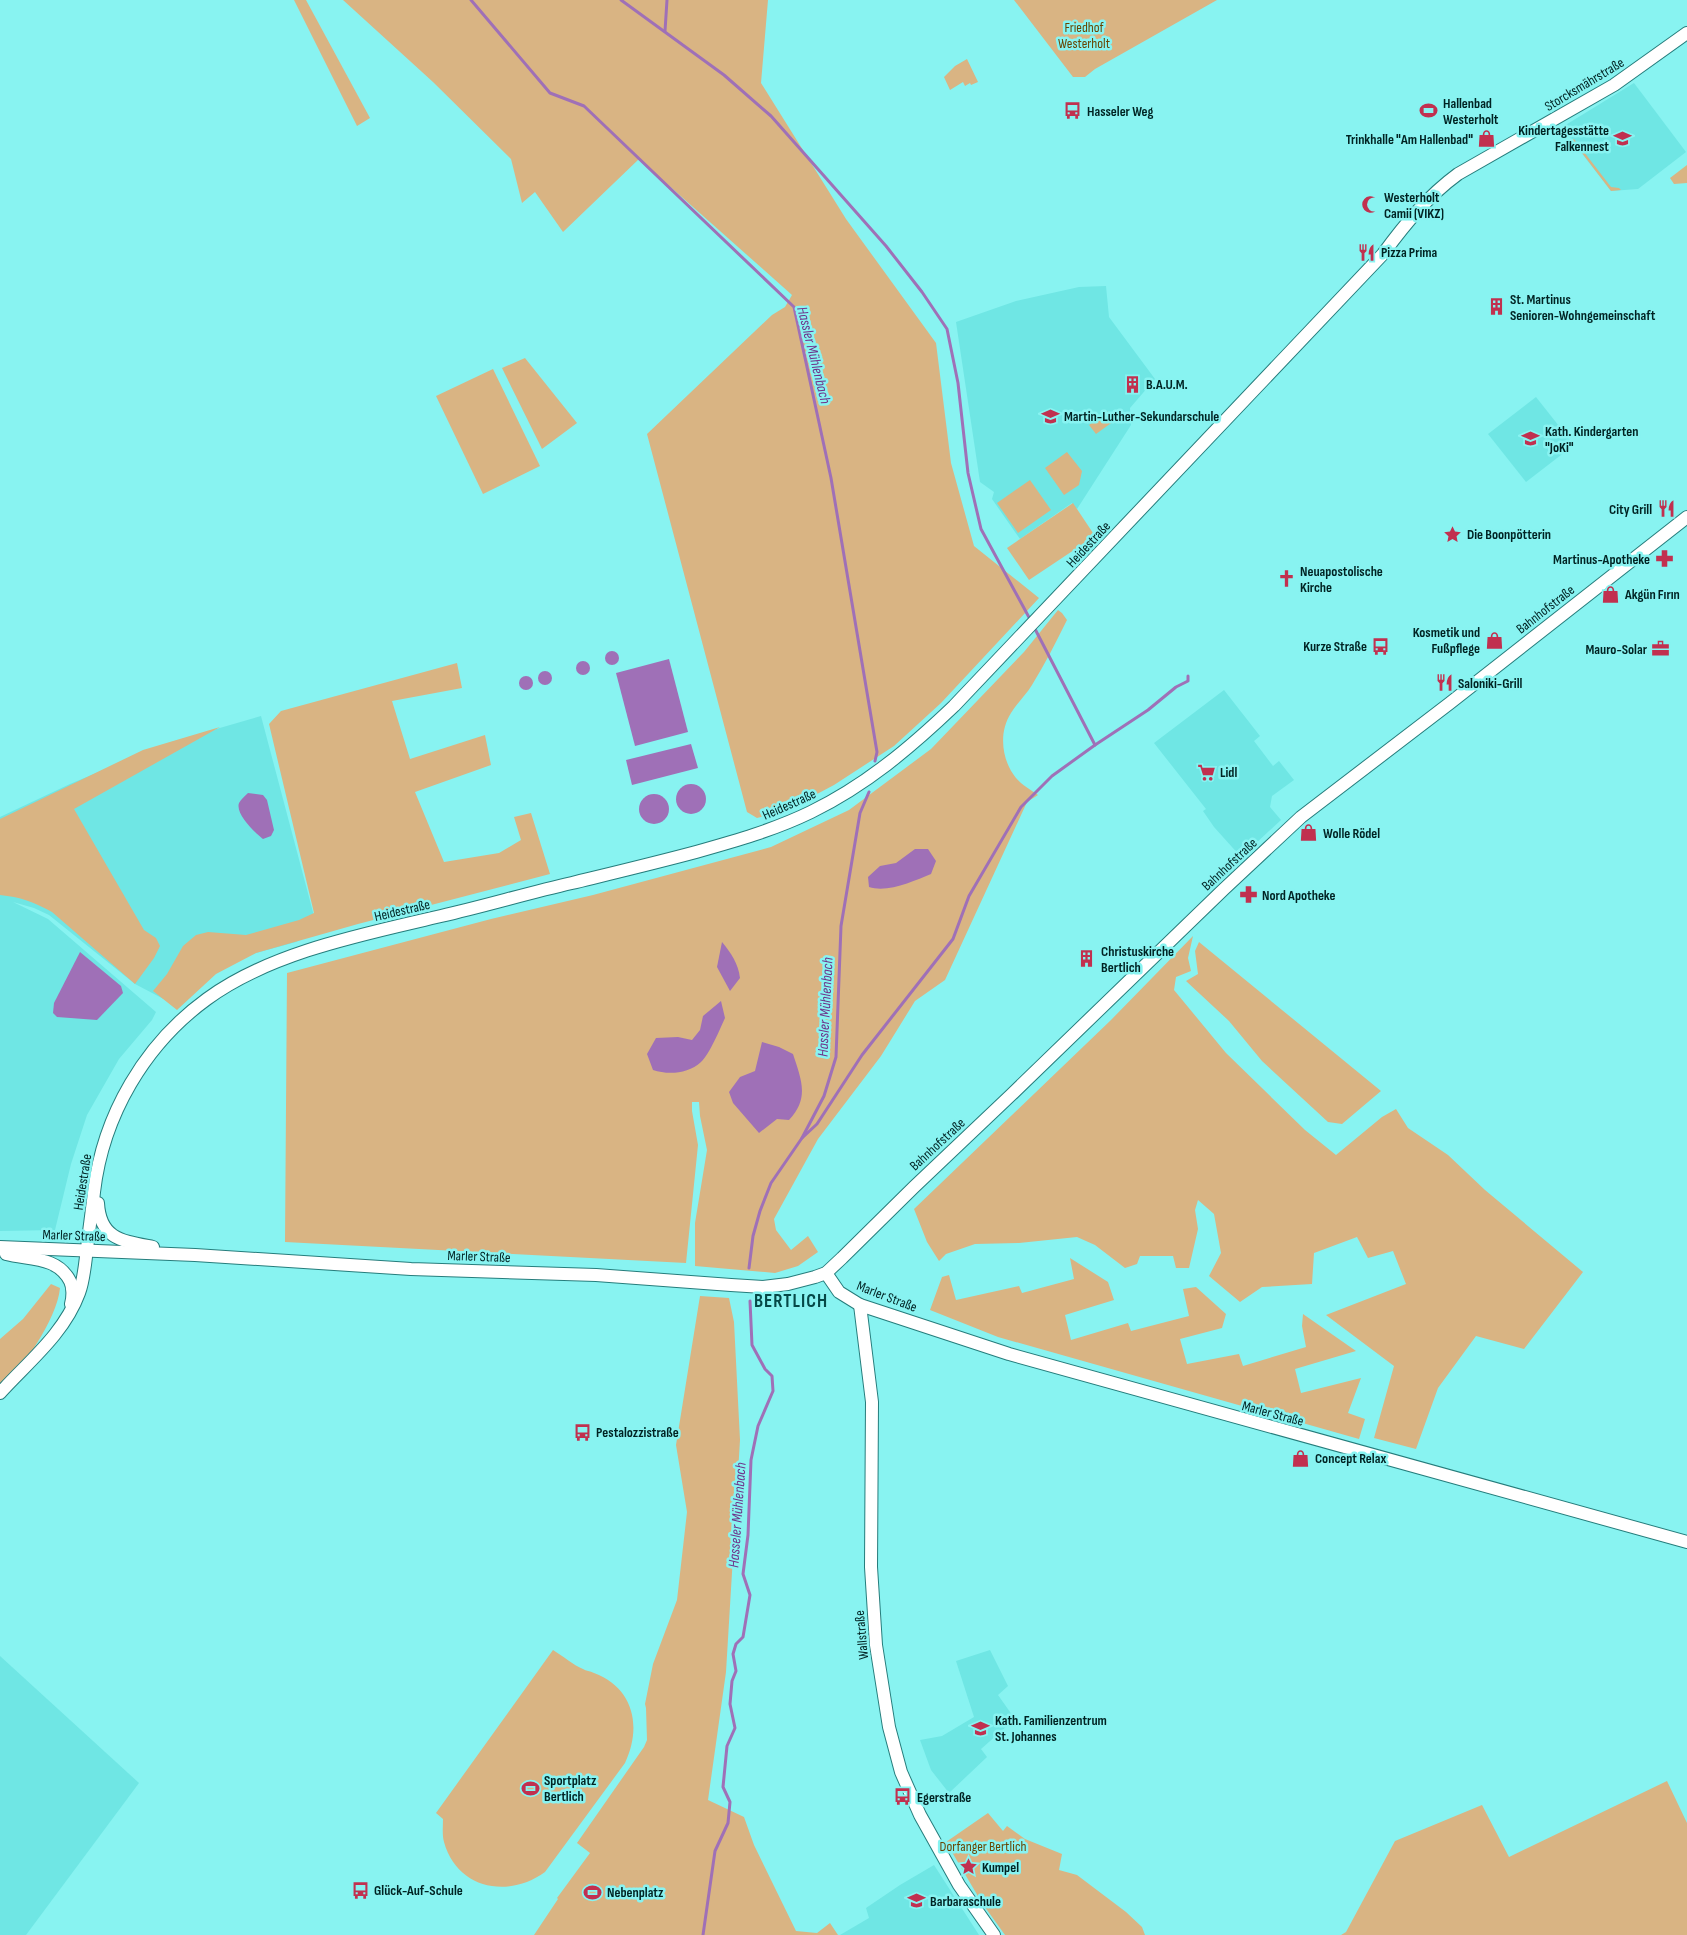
<svg xmlns="http://www.w3.org/2000/svg" width="1687" height="1935" font-family="'Sofia Sans Condensed',sans-serif">
  <style>
    .built { fill: #6fe6e4 }
    .green { fill: #d9b483 }
    .water { fill: #9f70b7 }
    .lines { fill: none; stroke-linecap: round; stroke-linejoin: round }
    .stream { stroke: #9f70b7; stroke-width: 3 }
    .secondary-casing { stroke: #267d7c; stroke-width: 14 }
    .secondary { stroke: #fff; stroke-width: 12 }
    .labels { text-anchor: middle; stroke-width: 5; stroke-linejoin: round; paint-order: stroke }
    .park-label { font-size: 14px; fill: #684402; stroke: #88f3f1 }
    .street-label { font-size: 14px; fill: #002323; stroke: #88f3f1 }
    .poi-label { font-size: 14px; font-weight: bold; fill: #002323; stroke: #88f3f1; text-anchor: start }
    .water-label { font-size: 15px; font-style: italic; fill: #6e3289; stroke: #88f3f1 }
    .district-label { font-size: 19px; font-weight: bold; letter-spacing: 1px; fill: #054847; stroke: #88f3f1 }
  </style>
  <rect width="100%" height="100%" fill="#88f3f1"/>
  <!-- built -->
  <g class="built">
    <path d="M 1634,83 L 1686,152 L 1638,189 L 1611,191 L 1564,130 L 1564,126 Z"/>
    <path d="M 1106,286 L 1109,317 L 1155,379 L 1130,408 L 1131,425 L 1077,509 L 1072,503 L 1020,539 L 992,499 L 994,492 L 980,482 L 956,322 L 1016,301 L 1079,287 Z"/>
    <path d="M 1536,397 L 1574,445 L 1526,482 L 1488,434 Z"/>
    <path d="M 1224,690 L 1260,736 L 1254,741 L 1273,766 L 1279,761 L 1294,780 L 1272,796 L 1270,807 L 1281,820 L 1241,857 L 1214,827 L 1203,811 L 1206,809 L 1154,743 Z"/>
    <path d="M 261,716 L 318,931 L 296,942 L 256,953 L 214,972 L 175,1005 L 135,984 L 49,915 L 34,908 L 13,902 L 48,919 L 156,1012 L 152,1020 L 119,1059 L 87,1115 L 71,1164 L 55,1230 L 0,1231 L 0,817 L 70,784 L 168,743 Z"/>
    <path d="M 990,1650 L 1008,1686 L 998,1695 L 1015,1719 L 981,1749 L 987,1757 L 949,1793 L 931,1770 L 920,1740 L 942,1736 L 974,1717 L 956,1661 Z"/>
    <path d="M 0,1656 L 139,1783 L 26,1935 L 0,1935 Z"/>
    <path d="M 934,1865 L 979,1935 L 840,1935 L 869,1918 L 866,1908 L 900,1885 Z"/>
  </g>
  <!-- green -->
  <g class="green">
    <path d="M 294,0 L 306,0 L 370,118 L 357,126 Z"/>
    <path d="M 343,0 L 768,0 L 761,83 L 846,219 L 936,343 L 951,463 L 974,546 L 1039,598 L 941,703 L 894,746 L 834,785 L 785,811 L 757,818 L 747,812 L 647,434 L 772,315 L 785,307 L 792,295 L 639,159 L 563,232 L 535,192 L 522,203 L 511,159 L 433,82 Z"/>
    <path d="M 1014,0 L 1217,0 L 1095,69 L 1085,77 L 1073,77 Z"/>
    <path d="M 967,59 L 978,82 L 971,85 L 970,83 L 965,86 L 963,82 L 950,90 L 944,77 L 955,66 Z"/>
    <path d="M 1574,139 L 1611,187 L 1619,188 L 1621,190 L 1611,191 L 1572,140 Z"/>
    <path d="M 1687,165 L 1687,183 L 1674,184 L 1670,178 Z"/>
    <path d="M 525,358 L 577,423 L 542,449 L 502,368 Z"/>
    <path d="M 493,369 L 540,466 L 483,494 L 436,396 Z"/>
    <path d="M 1107,411 L 1114,421 L 1096,434 L 1089,425 Z"/>
    <path d="M 1067,452 L 1082,471 L 1079,485 L 1064,495 L 1045,468 Z"/>
    <path d="M 1030,480 L 1051,510 L 1018,533 L 997,503 Z"/>
    <path d="M 1073,503 L 1095,536 L 1029,580 L 1007,548 Z"/>
    <path d="M 1058,610 L 1062,613 L 1067,620 C 1056,642 1045,664 1032,685 C 1026,695 1017,703 1011,713 C 998,733 1002,761 1016,778 C 1022,785 1031,790 1038,795 L 1027,802 L 945,980 L 915,1001 L 881,1056 L 818,1139 L 774,1219 L 776,1230 L 791,1250 L 808,1236 L 818,1252 L 798,1266 L 775,1273 L 695,1266 L 695,1223 L 707,1150 L 700,1116 L 699,1102 L 692,1102 L 692,1111 L 698,1145 L 686,1263 L 285,1242 L 287,973 L 491,919 L 593,895 L 771,847 L 849,810 L 931,749 L 1024,652 Z"/>
    <path d="M 457,663 L 462,688 L 392,701 L 410,759 L 485,735 L 491,765 L 415,792 L 444,862 L 499,853 L 521,840 L 514,817 L 531,813 L 550,874 L 358,924 L 256,953 L 216,974 L 177,1010 L 153,991 L 167,974 L 183,946 L 196,935 L 208,932 L 246,935 L 299,920 L 314,913 L 269,724 L 281,711 Z"/>
    <path d="M 220,727 L 74,809 L 144,930 L 156,938 L 160,946 L 154,958 L 135,984 L 52,912 C 34,902 20,897 0,895 L 0,819 L 143,750 Z"/>
    <path d="M 1193,936 L 1188,958 L 1191,971 L 1176,977 L 1174,990 L 1226,1053 L 1305,1130 L 1336,1155 L 1382,1117 L 1396,1109 L 1408,1128 L 1448,1155 L 1485,1190 L 1583,1272 L 1524,1349 L 1476,1336 L 1438,1388 L 1416,1449 L 1374,1438 L 1394,1366 L 1326,1315 L 1406,1284 L 1393,1251 L 1368,1258 L 1357,1237 L 1314,1253 L 1312,1284 L 1262,1287 L 1240,1302 L 1209,1276 L 1221,1253 L 1214,1214 L 1198,1200 L 1195,1210 L 1198,1229 L 1189,1268 L 1176,1268 L 1173,1256 L 1140,1256 L 1137,1264 L 1125,1268 L 1095,1245 L 1077,1237 L 1019,1243 L 975,1244 L 946,1254 L 939,1261 L 927,1242 L 914,1209 L 1111,1020 Z"/>
    <path d="M 1199,942 L 1381,1091 L 1342,1124 L 1328,1122 L 1262,1061 L 1229,1021 L 1186,981 L 1198,974 L 1195,951 Z"/>
    <path d="M 1070,1258 L 1108,1282 L 1114,1300 L 1065,1315 L 1071,1340 L 1128,1323 L 1131,1331 L 1189,1316 L 1183,1289 L 1196,1287 L 1226,1314 L 1222,1328 L 1180,1339 L 1187,1364 L 1239,1354 L 1243,1366 L 1306,1347 L 1302,1326 L 1303,1314 L 1356,1351 L 1295,1369 L 1301,1393 L 1361,1378 L 1348,1413 L 1365,1419 L 1359,1439 L 998,1337 L 930,1310 L 942,1277 L 949,1275 L 956,1300 L 1019,1286 L 1022,1293 L 1074,1279 Z"/>
    <path d="M 51,1284 L 60,1288 C 57,1320 21,1369 0,1393 L 0,1339 L 23,1319 Z"/>
    <path d="M 700,1296 L 729,1298 L 734,1322 L 740,1440 L 726,1672 L 708,1800 L 744,1817 L 754,1845 L 796,1931 L 817,1933 L 830,1923 L 838,1935 L 534,1935 L 558,1899 L 557,1898 L 590,1853 L 577,1843 L 644,1747 L 647,1740 L 646,1708 L 645,1704 L 653,1664 L 677,1600 L 687,1512 L 676,1445 Z"/>
    <path d="M 553,1650 C 563,1656 573,1665 583,1669 C 586,1671 590,1671 594,1673 C 634,1688 642,1727 625,1763 L 545,1872 C 508,1899 457,1889 444,1842 C 442,1835 443,1826 443,1819 L 436,1813 Z"/>
    <path d="M 1667,1781 L 1687,1823 L 1687,1935 L 1341,1935 L 1346,1932 L 1395,1841 L 1482,1805 L 1509,1857 Z"/>
    <path d="M 988,1813 L 1003,1831 L 1007,1826 L 1025,1839 L 1062,1854 L 1059,1870 L 1077,1875 L 1126,1912 L 1142,1927 L 1145,1935 L 1005,1935 L 982,1903 L 946,1842 Z"/>
  </g>
  <!-- water -->
  <g class="water">
    <circle cx="612" cy="658" r="7"/>
    <path d="M 669,659 L 688,732 L 635,746 L 616,673 Z"/>
    <circle cx="583" cy="668" r="7"/>
    <circle cx="545" cy="678" r="7"/>
    <circle cx="526" cy="683" r="7"/>
    <path d="M 691,744 L 698,768 L 632,785 L 626,760 Z"/>
    <circle cx="691" cy="799" r="15"/>
    <path d="M 248,793 L 263,795 L 267,800 L 274,830 L 271,836 L 263,839 C 255,833 235,814 239,803 C 241,799 245,796 248,793 Z"/>
    <circle cx="654" cy="809" r="15"/>
    <path d="M 915,849 L 928,849 L 936,861 L 931,874 C 914,881 888,893 869,887 L 868,877 L 880,866 L 896,863 Z"/>
    <path d="M 722,942 C 731,953 738,963 740,978 L 730,991 L 717,967 Z"/>
    <path d="M 80,952 L 121,986 L 123,993 L 97,1020 L 57,1017 L 53,1013 L 54,1003 Z"/>
    <path d="M 721,1001 L 725,1018 C 720,1029 709,1055 701,1062 C 688,1074 668,1075 653,1070 L 647,1054 L 656,1038 L 678,1037 L 692,1040 L 700,1030 L 703,1016 Z"/>
    <path d="M 762,1042 L 779,1047 L 793,1054 C 801,1079 810,1098 789,1120 L 777,1119 L 759,1133 L 733,1103 L 729,1092 L 740,1077 L 755,1071 Z"/>
  </g>
  <g class="lines">
    <!-- stream -->
    <g class="stream">
      <path d="M 471,0 L 550,93 L 584,106 L 794,307 L 831,478 L 877,752 L 875,761"/>
      <path d="M 621,0 L 724,75 L 771,116 L 886,246 L 922,292 L 947,329 L 958,383 L 968,473 L 981,529 L 1031,621"/>
      <path d="M 665,31 L 667,0"/>
      <path d="M 1095,745 L 1148,710 L 1176,687 L 1188,681 L 1188,676"/>
      <path d="M 802,1138 L 817,1124 L 862,1055 L 953,939 L 969,896 L 1021,807 L 1052,776 L 1095,745 L 1034,627"/>
      <path d="M 749,1268 L 753,1236 L 760,1211 L 771,1183 L 802,1138 L 824,1096 L 836,1057 L 841,926 L 860,813 L 869,792"/>
      <path d="M 703,1935 L 715,1851 L 728,1823 L 730,1802 L 723,1787 L 727,1746 L 735,1728 L 730,1704 L 732,1681 L 736,1671 L 733,1654 L 736,1644 L 743,1637 L 750,1595 L 743,1574 L 748,1535 L 751,1460 L 758,1426 L 773,1391 L 772,1376 L 765,1369 L 752,1345 L 750,1301"/>
    </g>
    <defs>
      <g id="secondary">
        <path d="M 98,1203 C 100,1239 122,1241 153,1247"/>
        <path d="M 0,1247 L 195,1255 L 411,1269 L 596,1275 L 731,1285 L 763,1287 L 788,1284 L 815,1277 L 826,1273 L 842,1258 L 914,1187 L 1011,1095 L 1224,889 L 1301,817 L 1450,703 L 1687,517"/>
        <path d="M 6,1254 C 29,1260 57,1256 70,1281 C 73,1287 73,1297 71,1304"/>
        <path d="M 826,1273 L 839,1292 L 860,1305 L 1009,1354 L 1687,1542"/>
        <path d="M 860,1305 L 872,1402 L 871,1567 L 876,1645 L 889,1727 L 901,1772 L 920,1815 L 959,1885 L 994,1935"/>
        <path d="M 0,1393 C 28,1362 64,1334 79,1293 C 84,1280 85,1263 87,1249 C 89,1230 92,1211 94,1192 C 103,1115 145,1044 207,999 C 271,952 365,934 441,916 C 485,906 528,893 572,883 C 613,873 655,863 696,852 C 735,841 774,830 811,812 C 866,785 910,748 954,706 L 1383,254 C 1405,224 1428,196 1458,174 L 1614,85 L 1687,33"/>
      </g>
    </defs>
    <!-- secondary casing -->
    <use href="#secondary" class="secondary-casing"/>
    <!-- secondary -->
    <use href="#secondary" class="secondary"/>
  </g>
  <!-- icons -->
  <defs>
    <symbol id="bus-bare" viewBox="-9 -9 18 18"><path d="M-5-6H5V4H4V6H2V4H-2V6H-4V4H-5ZM-3.5-4V0h7V-4ZM-3.5 1.2v1.5H-2V1.2ZM2 1.2v1.5H3.5V1.2Z" fill="#c1304f" stroke="#88f3f1" stroke-width="2.5" paint-order="stroke"/></symbol>
    <symbol id="stadium-bare" viewBox="-9 -9 18 18"><path d="M0-5a6.5 5 0 1 0 0 10a6.5 5 0 1 0 0-10ZM-3.5-1.8h7v3.6h-7Z" fill="#c1304f" stroke="#88f3f1" stroke-width="2.5" paint-order="stroke"/></symbol>
    <symbol id="school-bare" viewBox="-9 -9 18 18"><path d="M0-5L7-2L0 1L-7-2ZM-4 1L0 2.5L4 1V4Q0 6-4 4Z" fill="#c1304f" stroke="#88f3f1" stroke-width="2.5" paint-order="stroke"/></symbol>
    <symbol id="shop-bare" viewBox="-9 -9 18 18"><path d="M-5-2.5h2.3a2.7 3.5 0 0 1 5.4 0H5L5.5 6h-11ZM-1.5-2.5h3a1.5 2.3 0 0 0-3 0Z" fill="#c1304f" stroke="#88f3f1" stroke-width="2.5" paint-order="stroke"/></symbol>
    <symbol id="mosque-bare" viewBox="-9 -9 18 18"><path d="M3.5-4.9A6 6 0 1 0 3.5 4.9A5 5 0 1 1 3.5-4.9Z" fill="#c1304f" stroke="#88f3f1" stroke-width="2.5" paint-order="stroke"/></symbol>
    <symbol id="restaurant-bare" viewBox="-9 -9 18 18"><path d="M-5-6h1v4h1v-4h1v4h1v-4h1v5L-1.5 .5V6h-2V.5L-5-1ZM5-6V6H3V1.5H1.5Q1.5-4 5-6Z" fill="#c1304f" stroke="#88f3f1" stroke-width="2.5" paint-order="stroke"/></symbol>
    <symbol id="building-bare" viewBox="-9 -9 18 18"><path d="M-4-6H4V6H1V3H-1V6H-4ZM-2.5-4.3h1.7v1.8h-1.7ZM.8-4.3h1.7v1.8H.8ZM-2.5-1h1.7V.8h-1.7ZM.8-1h1.7V.8H.8Z" fill="#c1304f" stroke="#88f3f1" stroke-width="2.5" paint-order="stroke"/></symbol>
    <symbol id="sight-bare" viewBox="-9 -9 18 18"><path d="M0-6L1.8-2.2L6-1.7L2.9 1.2L3.7 5.4L0 3.3L-3.7 5.4L-2.9 1.2L-6-1.7L-1.8-2.2Z" fill="#c1304f" stroke="#88f3f1" stroke-width="2.5" paint-order="stroke"/></symbol>
    <symbol id="pharmacy-bare" viewBox="-9 -9 18 18"><path d="M-2-6h4v4h4v4h-4v4h-4v-4h-4v-4h4Z" fill="#c1304f" stroke="#88f3f1" stroke-width="2.5" paint-order="stroke"/></symbol>
    <symbol id="church-bare" viewBox="-9 -9 18 18"><path d="M-1.2-6h2.4v3.5h3.3v2.4h-3.3V6h-2.4V-.1h-3.3v-2.4h3.3Z" fill="#c1304f" stroke="#88f3f1" stroke-width="2.5" paint-order="stroke"/></symbol>
    <symbol id="office-bare" viewBox="-9 -9 18 18"><path d="M-6-3h4V-5.5h4V-3h4V5H-6ZM-1-4.5V-3h2v-1.5ZM-6 0V1H6V0Z" fill="#c1304f" stroke="#88f3f1" stroke-width="2.5" paint-order="stroke"/></symbol>
    <symbol id="supermarket-bare" viewBox="-9 -9 18 18"><path d="M-6-5.5h2.5l.6 2H6L4.5 2H-2.5L-4.4-4H-6ZM-1.5 3.2a1.3 1.3 0 1 0 .1 0ZM3 3.2a1.3 1.3 0 1 0 .1 0Z" fill="#c1304f" stroke="#88f3f1" stroke-width="2.5" paint-order="stroke"/></symbol>
  </defs>
  <g fill-rule="evenodd">
    <use href="#bus-bare" x="1060" y="98" width="25" height="25"/>
    <use href="#stadium-bare" x="1416" y="98" width="25" height="25"/>
    <use href="#school-bare" x="1610" y="126" width="25" height="25"/>
    <use href="#shop-bare" x="1474" y="126" width="25" height="25"/>
    <use href="#mosque-bare" x="1358" y="192" width="25" height="25"/>
    <use href="#restaurant-bare" x="1354" y="240" width="25" height="25"/>
    <use href="#building-bare" x="1484" y="294" width="25" height="25"/>
    <use href="#building-bare" x="1120" y="372" width="25" height="25"/>
    <use href="#school-bare" x="1038" y="404" width="25" height="25"/>
    <use href="#school-bare" x="1518" y="426" width="25" height="25"/>
    <use href="#restaurant-bare" x="1654" y="496" width="25" height="25"/>
    <use href="#sight-bare" x="1440" y="522" width="25" height="25"/>
    <use href="#pharmacy-bare" x="1652" y="546" width="25" height="25"/>
    <use href="#church-bare" x="1274" y="566" width="25" height="25"/>
    <use href="#shop-bare" x="1598" y="582" width="25" height="25"/>
    <use href="#shop-bare" x="1482" y="628" width="25" height="25"/>
    <use href="#bus-bare" x="1368" y="634" width="25" height="25"/>
    <use href="#office-bare" x="1648" y="636" width="25" height="25"/>
    <use href="#restaurant-bare" x="1432" y="670" width="25" height="25"/>
    <use href="#supermarket-bare" x="1194" y="760" width="25" height="25"/>
    <use href="#shop-bare" x="1296" y="820" width="25" height="25"/>
    <use href="#pharmacy-bare" x="1236" y="882" width="25" height="25"/>
    <use href="#building-bare" x="1074" y="946" width="25" height="25"/>
    <use href="#bus-bare" x="570" y="1420" width="25" height="25"/>
    <use href="#shop-bare" x="1288" y="1446" width="25" height="25"/>
    <use href="#school-bare" x="968" y="1716" width="25" height="25"/>
    <use href="#stadium-bare" x="518" y="1776" width="25" height="25"/>
    <use href="#bus-bare" x="890" y="1784" width="25" height="25"/>
    <use href="#sight-bare" x="956" y="1854" width="25" height="25"/>
    <use href="#bus-bare" x="348" y="1878" width="25" height="25"/>
    <use href="#stadium-bare" x="580" y="1880" width="25" height="25"/>
    <use href="#school-bare" x="904" y="1888" width="25" height="25"/>
  </g>
  <g class="labels">
    <!-- park labels -->
    <g class="park-label">
      <text x="1084" y="32">Friedhof<tspan x="1084" dy="16">Westerholt</tspan></text>
      <text x="983" y="1851">Dorfanger Bertlich</text>
    </g>
    <!-- street labels -->
    <g class="street-label">
      <text transform="translate(1584 84) rotate(-31)" y="5">Storcksmährstraße</text>
      <text transform="translate(1088 544) rotate(-47)" y="5">Heidestraße</text>
      <text transform="translate(1545 609) rotate(-38)" y="5">Bahnhofstraße</text>
      <text transform="translate(789 804) rotate(-24)" y="5">Heidestraße</text>
      <text transform="translate(1229 864) rotate(-43)" y="5">Bahnhofstraße</text>
      <text transform="translate(402 910) rotate(-13)" y="5">Heidestraße</text>
      <text transform="translate(937 1144) rotate(-43)" y="5">Bahnhofstraße</text>
      <text transform="translate(82 1182) rotate(-81)" y="5">Heidestraße</text>
      <text transform="translate(74 1235) rotate(2)" y="5">Marler Straße</text>
      <text transform="translate(479 1256) rotate(2)" y="5">Marler Straße</text>
      <text transform="translate(887 1296) rotate(21)" y="5">Marler Straße</text>
      <text transform="translate(1273 1413) rotate(15)" y="5">Marler Straße</text>
      <text transform="translate(861 1635) rotate(-95)" y="5">Wallstraße</text>
    </g>
    <!-- poi labels -->
    <g class="poi-label">
      <text x="1443" y="108">Hallenbad<tspan x="1443" dy="16">Westerholt</tspan></text>
      <text x="1087" y="116">Hasseler Weg</text>
      <text x="1609" y="135" text-anchor="end">Kindertagesstätte<tspan x="1609" dy="16">Falkennest</tspan></text>
      <text x="1473" y="144" text-anchor="end">Trinkhalle "Am Hallenbad"</text>
      <text x="1384" y="202">Westerholt<tspan x="1384" dy="16">Camii (VIKZ)</tspan></text>
      <text x="1381" y="257">Pizza Prima</text>
      <text x="1510" y="304">St. Martinus<tspan x="1510" dy="16">Senioren-Wohngemeinschaft</tspan></text>
      <text x="1146" y="389">B.A.U.M.</text>
      <text x="1064" y="421">Martin-Luther-Sekundarschule</text>
      <text x="1545" y="436">Kath. Kindergarten<tspan x="1545" dy="16">"JoKi"</tspan></text>
      <text x="1652" y="514" text-anchor="end">City Grill</text>
      <text x="1467" y="539">Die Boonpötterin</text>
      <text x="1650" y="564" text-anchor="end">Martinus-Apotheke</text>
      <text x="1300" y="576">Neuapostolische<tspan x="1300" dy="16">Kirche</tspan></text>
      <text x="1625" y="599">Akgün Fırın</text>
      <text x="1480" y="637" text-anchor="end">Kosmetik und<tspan x="1480" dy="16">Fußpflege</tspan></text>
      <text x="1367" y="651" text-anchor="end">Kurze Straße</text>
      <text x="1647" y="654" text-anchor="end">Mauro-Solar</text>
      <text x="1458" y="688">Saloniki-Grill</text>
      <text x="1220" y="777">Lidl</text>
      <text x="1323" y="838">Wolle Rödel</text>
      <text x="1262" y="900">Nord Apotheke</text>
      <text x="1101" y="956">Christuskirche<tspan x="1101" dy="16">Bertlich</tspan></text>
      <text x="596" y="1437">Pestalozzistraße</text>
      <text x="1315" y="1463">Concept Relax</text>
      <text x="995" y="1725">Kath. Familienzentrum<tspan x="995" dy="16">St. Johannes</tspan></text>
      <text x="544" y="1785">Sportplatz<tspan x="544" dy="16">Bertlich</tspan></text>
      <text x="917" y="1802">Egerstraße</text>
      <text x="982" y="1872">Kumpel</text>
      <text x="374" y="1895">Glück-Auf-Schule</text>
      <text x="607" y="1897">Nebenplatz</text>
      <text x="930" y="1906">Barbaraschule</text>
    </g>
    <!-- water labels -->
    <g class="water-label">
      <text transform="translate(814 355) rotate(76)" y="5">Hassler Mühlenbach</text>
      <text transform="translate(825 1007) rotate(-87)" y="5">Hassler Mühlenbach</text>
      <text transform="translate(737 1515) rotate(-86)" y="5">Hasseler Mühlenbach</text>
    </g>
    <!-- district labels -->
    <g class="district-label">
      <text x="791" y="1307">BERTLICH</text>
    </g>
  </g>
</svg>
